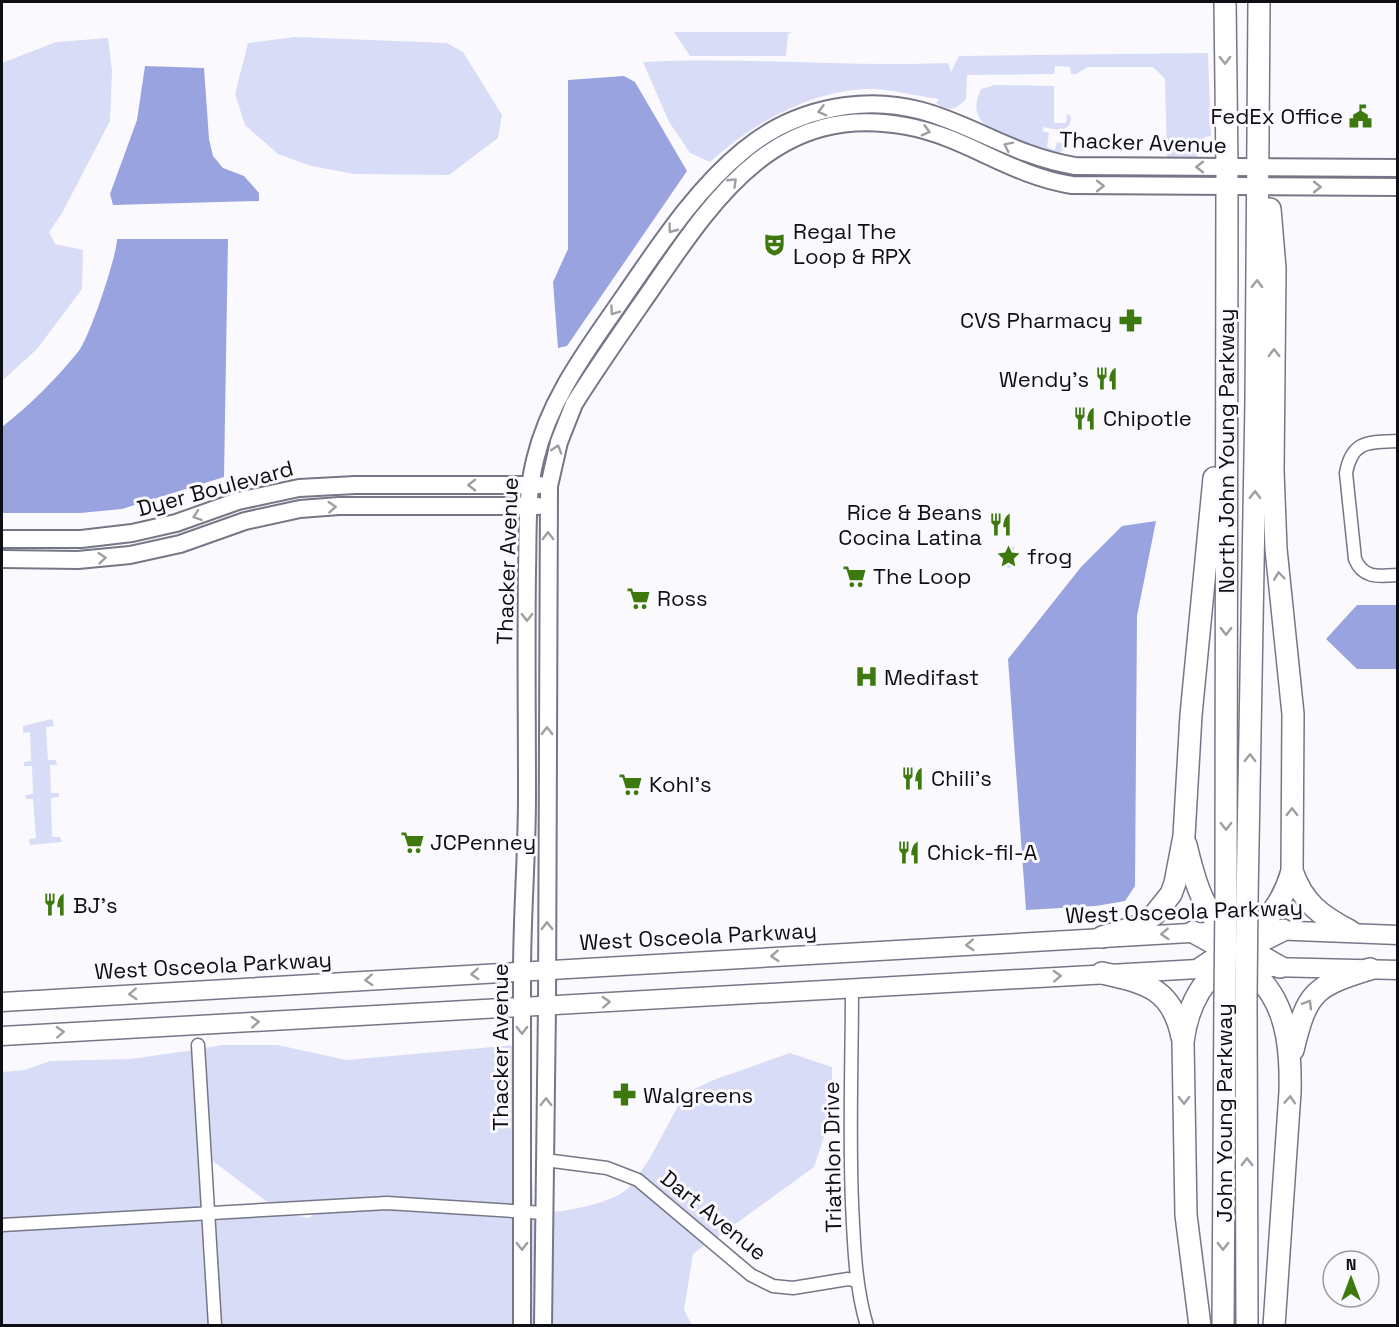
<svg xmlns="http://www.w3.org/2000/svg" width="1399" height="1327" font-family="'Space Grotesk',sans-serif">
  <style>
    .green { fill: #d8dcf6 }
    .water { fill: #99a3e0 }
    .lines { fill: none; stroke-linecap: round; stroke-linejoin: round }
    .street-casing { stroke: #757786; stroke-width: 15 }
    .secondary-casing { stroke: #757786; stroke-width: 20 }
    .primary-casing { stroke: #757786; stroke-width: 21 }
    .highway-casing { stroke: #757786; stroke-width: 24 }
    .street { stroke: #fff; stroke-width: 12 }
    .secondary { stroke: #fff; stroke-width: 16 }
    .primary { stroke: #fff; stroke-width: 18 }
    .highway { stroke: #fff; stroke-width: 21 }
    .highway-bridge-casing { stroke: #757786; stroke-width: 24; stroke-linecap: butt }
    .highway-bridge { stroke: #fff; stroke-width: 21 }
    .oneway { stroke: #9f9fa1 }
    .labels { text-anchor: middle; stroke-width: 6; stroke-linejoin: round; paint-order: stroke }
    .poi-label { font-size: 22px; fill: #0e0f14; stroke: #fafafe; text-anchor: start }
    .street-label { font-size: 22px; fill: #0e0f14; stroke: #fafafe }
  </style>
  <rect width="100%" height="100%" fill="#fafafe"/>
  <!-- green -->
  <g class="green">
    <path d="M 674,32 L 793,32 L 788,34 L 786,56 L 690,56 Z"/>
    <path d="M 295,37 L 447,43 L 463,52 L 502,115 L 498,138 L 449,175 L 354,174 L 311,166 L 278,154 L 245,125 L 235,94 L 248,43 Z"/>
    <path d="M 108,38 L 112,71 L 110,121 L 62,213 L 49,232 L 55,244 L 83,250 L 82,289 L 37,349 L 2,381 L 2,63 L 56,42 Z"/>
    <path d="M 1208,53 L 1211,136 L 1205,137 L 1196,159 L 1167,160 L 1165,79 L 1153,67 L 1088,67 L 1076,74 L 1071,74 L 1070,67 L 1055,66 L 1054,74 L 967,75 L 966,99 C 956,110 948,112 936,103 L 939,99 C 915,96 889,88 865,89 C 808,92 752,124 710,162 L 690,153 L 669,122 L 643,62 C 745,57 847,67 948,63 L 951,72 L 959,56 Z"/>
    <path d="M 995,85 L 1054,86 L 1054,123 L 1066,123 L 1067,114 L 1071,116 C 1071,134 1056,130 1044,127 L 1042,131 L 1049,133 L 1047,147 L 1055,150 L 1057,142 L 1066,145 L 1066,149 L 1056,154 C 1040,149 985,132 979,117 C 974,107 977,98 981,89 Z"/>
    <path d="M 1013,546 L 1015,548 L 1012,552 L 1016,555 L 1020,551 L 1022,552 L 1009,569 L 1007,567 L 1010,562 L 1006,559 L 1002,564 L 1000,563 Z"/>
    <path d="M 52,719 L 54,726 L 46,727 L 48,760 L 56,760 L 57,765 L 50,765 L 51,793 L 59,793 L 59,797 L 51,798 L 52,837 L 60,837 L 62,842 L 30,845 L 29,839 L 36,838 L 33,799 L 26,799 L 25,795 L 33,794 L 32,766 L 24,766 L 24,762 L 31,761 L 30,732 L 23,733 L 23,726 Z"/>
    <path d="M 223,1045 L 278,1045 L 346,1060 L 516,1045 L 517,1207 L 388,1197 L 270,1204 L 210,1159 L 204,1048 Z"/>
    <path d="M 193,1050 L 202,1207 L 2,1219 L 2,1072 L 25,1070 L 50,1061 L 131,1059 Z"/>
    <path d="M 790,1053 L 832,1067 L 832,1113 L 814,1167 L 716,1238 L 639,1174 L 650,1158 L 685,1093 L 716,1079 Z"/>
    <path d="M 526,1070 L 534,1214 C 560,1212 616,1205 632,1184 L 636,1185 L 706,1244 L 693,1254 L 684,1310 L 692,1325 L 528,1325 Z"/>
    <path d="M 387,1209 L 517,1219 L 517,1325 L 220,1325 L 213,1218 L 285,1214 L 309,1218 L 315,1213 Z"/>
    <path d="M 203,1219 L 209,1325 L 2,1326 L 2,1231 Z"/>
  </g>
  <!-- water -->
  <g class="water">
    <path d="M 145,66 L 204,68 L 209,139 L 213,156 L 223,168 L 244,176 L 259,193 L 259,201 L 113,205 L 110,194 L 137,120 Z"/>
    <path d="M 624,76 L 635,82 L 687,171 L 567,346 L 558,348 L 553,282 L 568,249 L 568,80 Z"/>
    <path d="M 117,239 L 228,239 L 224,477 L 122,509 L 80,513 L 2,513 L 2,427 C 29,406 56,379 78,352 C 89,339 117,256 117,239 Z"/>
    <path d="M 1156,521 L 1137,616 L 1135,886 L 1125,901 L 1096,906 L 1026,910 L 1008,659 L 1081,567 L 1122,526 Z"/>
    <path d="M 1357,605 L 1397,605 L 1397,669 L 1357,669 L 1326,639 Z"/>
  </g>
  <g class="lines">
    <defs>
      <g id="street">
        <path d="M 1398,441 C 1369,442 1352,440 1346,473 L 1355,559 C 1363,579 1379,576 1398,575"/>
        <path d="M 852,987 C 852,1059 849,1131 852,1203 C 854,1244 855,1286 867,1326"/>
        <path d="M 198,1045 L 215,1326"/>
        <path d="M 545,1160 L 607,1168 L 638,1180 L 751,1275 L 773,1286 L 793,1288 L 848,1279 L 857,1281"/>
        <path d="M 2,1225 L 387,1203 L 544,1213"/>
      </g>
      <g id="secondary">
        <path d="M 2,539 L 81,539 L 132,533 L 176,523 L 238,501 L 299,488 L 355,485 L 539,485"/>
        <path d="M 2,559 L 78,560 L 130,555 L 180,544 L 245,521 L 300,509 L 339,506 L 538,506"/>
        <path d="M 522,1326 C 522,1208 522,1090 522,973 C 522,914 527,855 527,796 C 527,721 526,646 527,571 C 528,534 526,496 535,460 C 550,396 591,345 627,292 C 661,243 697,188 744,150 C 773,126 809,111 846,106 C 940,93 989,152 1075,166 L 1398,168"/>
        <path d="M 543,1326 L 547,1005 L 549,486 L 559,442 L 574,404 C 599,364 626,326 653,287 C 716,195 778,102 906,126 C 967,137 1009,175 1072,185 L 1398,187"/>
      </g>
      <g id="primary">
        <path d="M 1270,930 L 1398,935"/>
        <path d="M 1267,967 L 1398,970"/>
        <path d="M 2,1002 L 1207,932"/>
        <path d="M 2,1036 L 1216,968"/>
      </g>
      <g id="highway">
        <path d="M 1225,2 L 1227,168 L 1226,900"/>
        <path d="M 1186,845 C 1203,917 1216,932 1280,967"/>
        <path d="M 1292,871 C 1303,903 1321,916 1350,931"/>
        <path d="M 1247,900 L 1256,402 L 1259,2"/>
        <path d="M 1193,932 C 1271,973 1292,1004 1290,1092 L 1274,1326"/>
        <path d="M 1102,937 L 1138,926 L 1155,914 L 1171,894 L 1175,883 L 1184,836 L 1191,715 L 1214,478"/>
        <path d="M 1201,968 C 1244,939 1277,924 1292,871 L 1293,714 L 1276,549 L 1273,471 L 1275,268 L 1270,209"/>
        <path d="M 1102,973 C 1146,983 1172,988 1182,1037"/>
        <path d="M 1246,999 L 1247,1326"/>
        <path d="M 1293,1050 C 1307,992 1314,986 1370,969"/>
        <path d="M 1200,1326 L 1186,1215 L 1183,1042 C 1191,976 1229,957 1283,930"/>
        <path d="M 1223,1326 L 1225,999"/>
      </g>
    </defs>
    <!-- street casing -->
    <use href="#street" class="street-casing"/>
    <!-- secondary casing -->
    <use href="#secondary" class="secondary-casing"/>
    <!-- primary casing -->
    <use href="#primary" class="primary-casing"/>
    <!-- highway casing -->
    <use href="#highway" class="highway-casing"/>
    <!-- street -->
    <use href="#street" class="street"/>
    <!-- secondary -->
    <use href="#secondary" class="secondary"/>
    <!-- primary -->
    <use href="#primary" class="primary"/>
    <!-- highway -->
    <use href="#highway" class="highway"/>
    <defs>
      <g id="highway-bridge">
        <path d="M 1225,999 L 1226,900"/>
        <path d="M 1246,999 L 1247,900"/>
      </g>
    </defs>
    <!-- highway-bridge casing -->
    <use href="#highway-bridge" class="highway-bridge-casing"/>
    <!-- highway-bridge -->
    <use href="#highway-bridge" class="highway-bridge"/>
  </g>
  <!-- one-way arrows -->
  <defs><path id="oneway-chevron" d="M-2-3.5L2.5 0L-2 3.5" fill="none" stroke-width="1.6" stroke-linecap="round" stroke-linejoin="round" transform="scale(1.5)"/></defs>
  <g class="oneway">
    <use href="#oneway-chevron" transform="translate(1225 60) rotate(89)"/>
    <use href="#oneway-chevron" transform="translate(822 111) rotate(165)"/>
    <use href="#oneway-chevron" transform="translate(926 131) rotate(15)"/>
    <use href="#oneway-chevron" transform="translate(1008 146) rotate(-154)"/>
    <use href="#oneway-chevron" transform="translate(1200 167) rotate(-180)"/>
    <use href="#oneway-chevron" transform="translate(733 182) rotate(-44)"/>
    <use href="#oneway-chevron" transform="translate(1100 186)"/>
    <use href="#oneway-chevron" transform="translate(1317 187)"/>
    <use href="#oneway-chevron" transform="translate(672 229) rotate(127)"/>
    <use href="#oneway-chevron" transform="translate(1257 284) rotate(-89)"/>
    <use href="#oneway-chevron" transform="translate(614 311) rotate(125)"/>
    <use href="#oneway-chevron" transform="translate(1274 353) rotate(-90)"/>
    <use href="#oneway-chevron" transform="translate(557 449) rotate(-73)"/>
    <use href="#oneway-chevron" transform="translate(472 485) rotate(-180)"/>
    <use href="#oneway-chevron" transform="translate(1255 495) rotate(-89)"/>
    <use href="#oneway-chevron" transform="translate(332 507) rotate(-4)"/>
    <use href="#oneway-chevron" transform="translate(197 516) rotate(161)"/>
    <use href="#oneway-chevron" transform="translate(548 536) rotate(-90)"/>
    <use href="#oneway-chevron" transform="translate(102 558) rotate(-5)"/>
    <use href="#oneway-chevron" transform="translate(1279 576) rotate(-97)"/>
    <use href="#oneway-chevron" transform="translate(527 617) rotate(91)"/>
    <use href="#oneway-chevron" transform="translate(1226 631) rotate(90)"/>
    <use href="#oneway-chevron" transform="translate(547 731) rotate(-90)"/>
    <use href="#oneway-chevron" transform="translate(1250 758) rotate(-89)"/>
    <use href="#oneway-chevron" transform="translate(1292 812) rotate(-90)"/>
    <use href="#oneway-chevron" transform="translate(1226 826) rotate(90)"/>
    <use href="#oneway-chevron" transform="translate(547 926) rotate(-90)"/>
    <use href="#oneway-chevron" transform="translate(1165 934) rotate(177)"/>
    <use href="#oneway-chevron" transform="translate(970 945) rotate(177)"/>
    <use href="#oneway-chevron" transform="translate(775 956) rotate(176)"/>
    <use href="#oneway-chevron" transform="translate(475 974) rotate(177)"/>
    <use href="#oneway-chevron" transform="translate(1057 976) rotate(-3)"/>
    <use href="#oneway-chevron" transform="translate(369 980) rotate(176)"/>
    <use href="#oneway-chevron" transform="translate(133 994) rotate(177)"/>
    <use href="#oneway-chevron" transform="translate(606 1002) rotate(-3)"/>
    <use href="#oneway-chevron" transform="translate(1308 1004) rotate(-59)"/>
    <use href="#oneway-chevron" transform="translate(255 1022) rotate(-3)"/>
    <use href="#oneway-chevron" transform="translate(522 1030) rotate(90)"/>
    <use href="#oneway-chevron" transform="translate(60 1032) rotate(-3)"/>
    <use href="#oneway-chevron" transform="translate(1184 1100) rotate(89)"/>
    <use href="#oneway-chevron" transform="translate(1290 1100) rotate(-86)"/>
    <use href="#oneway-chevron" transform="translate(546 1102) rotate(-89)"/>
    <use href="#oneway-chevron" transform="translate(1247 1162) rotate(-90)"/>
    <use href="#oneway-chevron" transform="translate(522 1246) rotate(90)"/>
    <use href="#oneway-chevron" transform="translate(1223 1246) rotate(90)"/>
  </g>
  <!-- icons -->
  <defs>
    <symbol id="civic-bare" viewBox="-9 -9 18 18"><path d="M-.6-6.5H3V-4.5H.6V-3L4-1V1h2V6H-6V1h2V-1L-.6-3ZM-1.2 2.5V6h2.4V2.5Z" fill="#3e7910" stroke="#fafafe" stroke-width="2.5" paint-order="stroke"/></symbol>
    <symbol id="theatre-bare" viewBox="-9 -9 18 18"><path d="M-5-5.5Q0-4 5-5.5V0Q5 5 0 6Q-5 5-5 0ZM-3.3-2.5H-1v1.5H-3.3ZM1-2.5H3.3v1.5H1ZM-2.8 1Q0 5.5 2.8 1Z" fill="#3e7910" stroke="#fafafe" stroke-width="2.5" paint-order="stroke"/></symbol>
    <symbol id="pharmacy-bare" viewBox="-9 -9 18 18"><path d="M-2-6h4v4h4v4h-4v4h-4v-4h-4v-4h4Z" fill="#3e7910" stroke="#fafafe" stroke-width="2.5" paint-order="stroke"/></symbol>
    <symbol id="restaurant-bare" viewBox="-9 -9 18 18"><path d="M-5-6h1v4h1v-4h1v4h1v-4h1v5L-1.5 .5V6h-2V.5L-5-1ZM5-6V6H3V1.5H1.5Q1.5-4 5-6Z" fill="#3e7910" stroke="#fafafe" stroke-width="2.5" paint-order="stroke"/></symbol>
    <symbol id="sight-bare" viewBox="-9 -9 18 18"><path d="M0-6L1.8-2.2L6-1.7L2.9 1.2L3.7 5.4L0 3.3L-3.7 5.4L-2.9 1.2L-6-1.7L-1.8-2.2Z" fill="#3e7910" stroke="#fafafe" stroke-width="2.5" paint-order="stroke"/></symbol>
    <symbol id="supermarket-bare" viewBox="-9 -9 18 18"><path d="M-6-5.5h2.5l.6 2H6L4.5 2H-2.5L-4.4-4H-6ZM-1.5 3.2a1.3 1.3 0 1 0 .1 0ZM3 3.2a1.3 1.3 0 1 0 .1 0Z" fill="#3e7910" stroke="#fafafe" stroke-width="2.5" paint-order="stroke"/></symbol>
    <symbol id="hospital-bare" viewBox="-9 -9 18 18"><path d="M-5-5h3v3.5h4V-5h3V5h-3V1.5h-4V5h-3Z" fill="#3e7910" stroke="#fafafe" stroke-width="2.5" paint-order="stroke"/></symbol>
  </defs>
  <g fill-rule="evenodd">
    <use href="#civic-bare" x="1344" y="100" width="33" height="33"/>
    <use href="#theatre-bare" x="758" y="228" width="33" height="33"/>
    <use href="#pharmacy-bare" x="1114" y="304" width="33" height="33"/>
    <use href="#restaurant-bare" x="1090" y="362" width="33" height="33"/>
    <use href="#restaurant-bare" x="1068" y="402" width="33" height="33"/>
    <use href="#restaurant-bare" x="984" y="508" width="33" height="33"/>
    <use href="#sight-bare" x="992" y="540" width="33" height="33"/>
    <use href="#supermarket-bare" x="838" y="560" width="33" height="33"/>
    <use href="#supermarket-bare" x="622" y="582" width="33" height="33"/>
    <use href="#hospital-bare" x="850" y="660" width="33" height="33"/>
    <use href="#restaurant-bare" x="896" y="762" width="33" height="33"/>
    <use href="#supermarket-bare" x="614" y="768" width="33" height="33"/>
    <use href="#supermarket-bare" x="396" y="826" width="33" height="33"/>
    <use href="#restaurant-bare" x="892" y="836" width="33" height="33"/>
    <use href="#restaurant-bare" x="38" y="888" width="33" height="33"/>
    <use href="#pharmacy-bare" x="608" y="1078" width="33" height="33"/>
  </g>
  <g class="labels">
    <!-- poi labels -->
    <g class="poi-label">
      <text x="1343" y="124" text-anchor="end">FedEx Office</text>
      <text x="793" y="239">Regal The<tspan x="793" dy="25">Loop &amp; RPX</tspan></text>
      <text x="1112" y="328" text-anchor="end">CVS Pharmacy</text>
      <text x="1089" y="387" text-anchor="end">Wendy's</text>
      <text x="1103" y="426">Chipotle</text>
      <text x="982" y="520" text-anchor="end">Rice &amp; Beans<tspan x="982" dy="25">Cocina Latina</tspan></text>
      <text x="1027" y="564">frog</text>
      <text x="873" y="584">The Loop</text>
      <text x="657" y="606">Ross</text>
      <text x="884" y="685">Medifast</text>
      <text x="931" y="786">Chili's</text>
      <text x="649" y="792">Kohl's</text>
      <text x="430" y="850">JCPenney</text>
      <text x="927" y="860">Chick-fil-A</text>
      <text x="73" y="913">BJ's</text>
      <text x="643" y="1103">Walgreens</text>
    </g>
    <!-- street labels -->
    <g class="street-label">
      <text transform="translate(1143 142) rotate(2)" y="8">Thacker Avenue</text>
      <text transform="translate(1226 451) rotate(-90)" y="8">North John Young Parkway</text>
      <text transform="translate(215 488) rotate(-15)" y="8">Dyer Boulevard</text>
      <text transform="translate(507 561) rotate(-88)" y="8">Thacker Avenue</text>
      <text transform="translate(1184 911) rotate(-2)" y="8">West Osceola Parkway</text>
      <text transform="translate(698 936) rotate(-3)" y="8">West Osceola Parkway</text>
      <text transform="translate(213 965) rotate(-3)" y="8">West Osceola Parkway</text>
      <text transform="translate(500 1047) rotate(-90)" y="8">Thacker Avenue</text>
      <text transform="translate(1224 1113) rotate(-90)" y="8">John Young Parkway</text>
      <text transform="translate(832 1157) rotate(-91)" y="8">Triathlon Drive</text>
      <text transform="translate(714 1215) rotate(39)" y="8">Dart Avenue</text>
    </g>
  </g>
  <!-- border -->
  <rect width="1399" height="1327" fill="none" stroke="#0e0f14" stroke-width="6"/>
  <!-- north arrow -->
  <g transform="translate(1351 1279)"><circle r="28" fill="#fafafe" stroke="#9c9ca0" stroke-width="1.5"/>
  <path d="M0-4.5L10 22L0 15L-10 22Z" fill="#3e7910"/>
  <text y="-9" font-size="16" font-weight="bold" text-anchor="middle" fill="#0e0f14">N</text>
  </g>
</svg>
